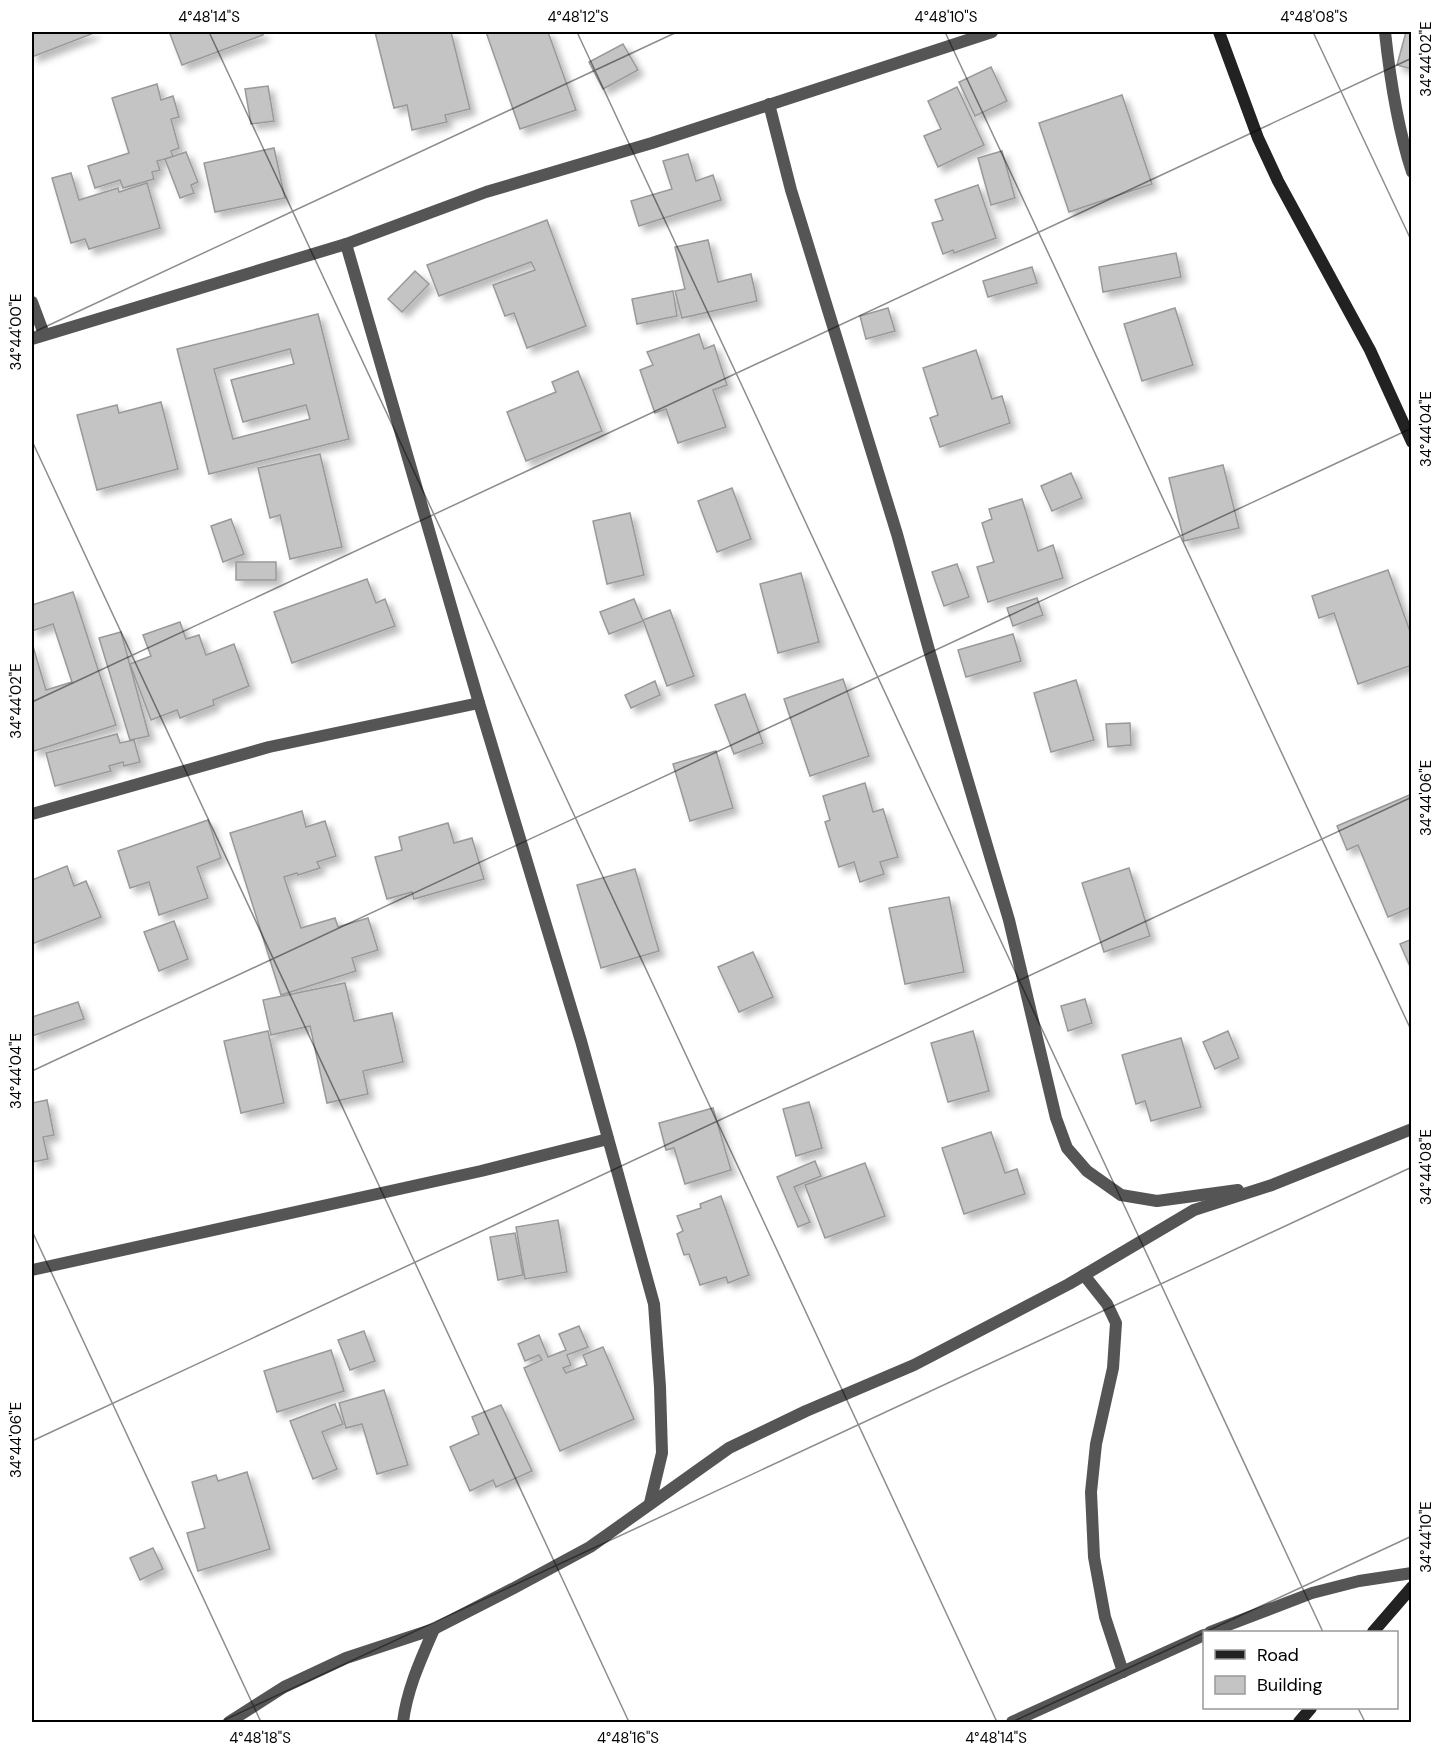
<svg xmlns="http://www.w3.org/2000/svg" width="1443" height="1754" font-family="'DM Sans',sans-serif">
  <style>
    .building { fill: #c4c4c4; stroke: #999; stroke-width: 1.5; fill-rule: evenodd; filter: url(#shadow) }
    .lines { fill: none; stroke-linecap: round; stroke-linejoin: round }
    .lane { stroke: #555; stroke-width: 12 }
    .street { stroke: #555; stroke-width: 12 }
    .secondary { stroke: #222; stroke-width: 12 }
    .ticks { fill: none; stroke: #000; stroke-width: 1.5; stroke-opacity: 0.45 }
    .neatline { fill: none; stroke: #000; stroke-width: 2 }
    .ticks-label { font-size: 15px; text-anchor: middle; fill: #000 }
  </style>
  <defs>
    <filter id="shadow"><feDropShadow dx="5.5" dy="5.5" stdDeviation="3" flood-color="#0004"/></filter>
  </defs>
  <rect width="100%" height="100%" fill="#fff"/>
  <!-- building -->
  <g class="building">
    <path d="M 32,32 L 93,32 L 94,33 L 32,57 Z"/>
    <path d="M 176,32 L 262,32 L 263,35 L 182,65 L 170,34 Z"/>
    <path d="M 375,32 L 451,32 L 470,109 L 445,115 L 447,122 L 412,130 L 407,105 L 394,108 Z"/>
    <path d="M 486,32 L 548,32 L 576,110 L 520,129 Z"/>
    <path d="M 1406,32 L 1412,32 L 1412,69 L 1397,65 Z"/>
    <path d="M 623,44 L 638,70 L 603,89 L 589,62 Z"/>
    <path d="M 991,67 L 1007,101 L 975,116 L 959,82 Z"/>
    <path d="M 157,84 L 161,100 L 173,96 L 179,117 L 171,119 L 179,148 L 171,151 L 173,157 L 157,161 L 160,170 L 152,172 L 154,179 L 123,188 L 120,180 L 95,188 L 88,166 L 129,153 L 112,98 Z"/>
    <path d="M 268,86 L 274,121 L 251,124 L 245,89 Z"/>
    <path d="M 957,87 L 984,145 L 938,167 L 924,136 L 941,129 L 928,101 Z"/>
    <path d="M 1122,95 L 1152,184 L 1069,212 L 1039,123 Z"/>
    <path d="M 274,148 L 285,198 L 215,212 L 204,163 Z"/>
    <path d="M 1002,151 L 1015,198 L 991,205 L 978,158 Z"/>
    <path d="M 186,152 L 198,182 L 191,185 L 194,193 L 180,198 L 165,159 Z"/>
    <path d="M 688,154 L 696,181 L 713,175 L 721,200 L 639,226 L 631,201 L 672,189 L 663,161 Z"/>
    <path d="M 71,173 L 79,200 L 118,188 L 119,192 L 147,183 L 160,228 L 89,249 L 85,239 L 71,243 L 52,178 Z"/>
    <path d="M 978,185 L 996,238 L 954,253 L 953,250 L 943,254 L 932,223 L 943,220 L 935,200 Z"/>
    <path d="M 547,220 L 586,326 L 527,348 L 514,313 L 505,316 L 493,285 L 535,270 L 531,262 L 439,296 L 427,265 Z"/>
    <path d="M 708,240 L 718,282 L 751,274 L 757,301 L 682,318 L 675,291 L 685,289 L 675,247 Z"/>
    <path d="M 1176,253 L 1181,277 L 1103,292 L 1099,267 Z"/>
    <path d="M 1032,267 L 1037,283 L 988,297 L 983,281 Z"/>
    <path d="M 415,271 L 429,284 L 402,312 L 388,299 Z"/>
    <path d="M 673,291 L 677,316 L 637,324 L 632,299 Z"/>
    <path d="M 888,308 L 895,331 L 866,339 L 860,316 Z"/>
    <path d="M 1175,308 L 1193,365 L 1142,381 L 1124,324 Z"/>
    <path d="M 318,314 L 349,439 L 209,474 L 177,349 ZM 290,349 L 294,364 L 231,380 L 243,422 L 306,405 L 310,419 L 233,439 L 214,369 Z"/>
    <path d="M 699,334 L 704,349 L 714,345 L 727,385 L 713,390 L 726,427 L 678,443 L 666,409 L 655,413 L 640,370 L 653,365 L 647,352 Z"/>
    <path d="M 976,350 L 992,399 L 1002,396 L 1010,423 L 940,447 L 930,418 L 938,415 L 923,368 Z"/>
    <path d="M 578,371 L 602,431 L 526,461 L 507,412 L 556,392 L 552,382 Z"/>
    <path d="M 161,402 L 178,469 L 97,490 L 77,415 L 117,405 L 119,413 Z"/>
    <path d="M 320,454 L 342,547 L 290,559 L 280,515 L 270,518 L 258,468 Z"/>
    <path d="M 1223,465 L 1239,528 L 1184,541 L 1169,478 Z"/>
    <path d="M 1071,473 L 1082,498 L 1052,511 L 1041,486 Z"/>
    <path d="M 732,488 L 751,539 L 717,552 L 698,501 Z"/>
    <path d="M 1022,499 L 1038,551 L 1053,545 L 1063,578 L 988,602 L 977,567 L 994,562 L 982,523 L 992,519 L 989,509 Z"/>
    <path d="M 630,513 L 644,575 L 607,584 L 593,521 Z"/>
    <path d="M 231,519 L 244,554 L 223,562 L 211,526 Z"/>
    <rect x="236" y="562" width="40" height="18"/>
    <path d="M 957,564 L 969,597 L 944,606 L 932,572 Z"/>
    <path d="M 1388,570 L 1412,637 L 1412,665 L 1358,684 L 1334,613 L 1319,618 L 1312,596 Z"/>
    <path d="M 801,573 L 819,642 L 778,653 L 760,584 Z"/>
    <path d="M 367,579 L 376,603 L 385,599 L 395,626 L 292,663 L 274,612 Z"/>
    <path d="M 73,592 L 116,725 L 34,751 L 32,744 L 32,643 L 46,690 L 72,682 L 53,624 L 32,631 L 32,605 Z"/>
    <path d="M 1037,598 L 1043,615 L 1013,626 L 1007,608 Z"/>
    <path d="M 634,599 L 643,621 L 609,634 L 600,612 Z"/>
    <path d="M 670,610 L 694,676 L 667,686 L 643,620 Z"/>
    <path d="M 180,622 L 186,639 L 199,635 L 206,655 L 234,644 L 249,686 L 213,700 L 214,705 L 180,718 L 177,710 L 151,720 L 130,664 L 151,656 L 143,635 Z"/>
    <path d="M 121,632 L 149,736 L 130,740 L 99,638 Z"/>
    <path d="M 1013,634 L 1021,661 L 966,677 L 958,650 Z"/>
    <path d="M 843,679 L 869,756 L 810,776 L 784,699 Z"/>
    <path d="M 1076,680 L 1094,740 L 1051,752 L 1034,693 Z"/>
    <path d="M 655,681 L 660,695 L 631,708 L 625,695 Z"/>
    <path d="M 745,694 L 763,743 L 734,754 L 715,705 Z"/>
    <path d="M 1130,723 L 1131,745 L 1108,747 L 1106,724 Z"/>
    <path d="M 117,734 L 120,743 L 134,740 L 140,762 L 124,766 L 123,762 L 109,766 L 111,771 L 55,786 L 46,753 Z"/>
    <path d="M 716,751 L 733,808 L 690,821 L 673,764 Z"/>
    <path d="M 865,783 L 873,812 L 883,809 L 898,857 L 880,862 L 884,874 L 860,882 L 854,862 L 839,867 L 825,822 L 830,820 L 823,796 Z"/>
    <path d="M 1412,794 L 1412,907 L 1388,917 L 1358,845 L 1347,850 L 1337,826 Z"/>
    <path d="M 302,811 L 306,827 L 325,821 L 336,856 L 317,862 L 320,868 L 298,875 L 297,873 L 284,877 L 301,928 L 335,918 L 338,927 L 368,918 L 378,950 L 352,958 L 356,971 L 281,995 L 230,833 Z"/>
    <path d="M 208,820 L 221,858 L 197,867 L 208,898 L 159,915 L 149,882 L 130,888 L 118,851 Z"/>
    <path d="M 448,823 L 454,843 L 472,838 L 484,879 L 414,899 L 412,892 L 387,899 L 375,857 L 402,850 L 399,837 Z"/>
    <path d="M 67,866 L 74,886 L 86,881 L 101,917 L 32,944 L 32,880 Z"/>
    <path d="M 1129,868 L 1150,936 L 1104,952 L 1082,883 Z"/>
    <path d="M 635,869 L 659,951 L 601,968 L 577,885 Z"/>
    <path d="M 949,897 L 964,972 L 905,984 L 889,908 Z"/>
    <path d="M 174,921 L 188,959 L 159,971 L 144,932 Z"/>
    <path d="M 1412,939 L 1412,971 L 1400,944 Z"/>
    <path d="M 753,952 L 773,997 L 739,1012 L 718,967 Z"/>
    <path d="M 345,983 L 354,1021 L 392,1013 L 403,1062 L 363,1071 L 368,1094 L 327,1103 L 310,1026 L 271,1035 L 263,1000 Z"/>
    <path d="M 1085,999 L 1092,1023 L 1068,1031 L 1061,1006 Z"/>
    <path d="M 78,1002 L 84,1019 L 32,1036 L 32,1017 Z"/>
    <path d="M 268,1031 L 284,1103 L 241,1113 L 224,1041 Z"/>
    <path d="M 973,1031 L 989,1091 L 948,1102 L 931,1043 Z"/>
    <path d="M 1228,1031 L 1239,1058 L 1215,1069 L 1203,1042 Z"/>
    <path d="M 1181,1038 L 1201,1107 L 1151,1121 L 1145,1101 L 1136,1104 L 1122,1055 Z"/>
    <path d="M 47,1100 L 54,1135 L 43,1137 L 48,1159 L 32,1162 L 32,1103 Z"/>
    <path d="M 809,1102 L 822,1148 L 796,1156 L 783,1109 Z"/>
    <path d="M 713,1108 L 731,1170 L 685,1184 L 674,1148 L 666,1150 L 659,1123 Z"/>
    <path d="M 991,1132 L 1005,1173 L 1017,1169 L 1025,1194 L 964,1214 L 942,1148 Z"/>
    <path d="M 815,1161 L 821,1176 L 794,1187 L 810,1222 L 798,1227 L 777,1177 Z"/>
    <path d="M 865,1163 L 885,1216 L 825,1238 L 805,1185 Z"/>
    <path d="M 721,1196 L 749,1275 L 728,1283 L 726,1277 L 700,1285 L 689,1254 L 684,1255 L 677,1234 L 683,1231 L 677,1216 L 701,1208 L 700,1204 Z"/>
    <path d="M 558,1220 L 567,1272 L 525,1279 L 516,1227 Z"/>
    <path d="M 515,1233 L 523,1275 L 498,1280 L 490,1237 Z"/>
    <path d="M 579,1326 L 588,1347 L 567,1355 L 571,1365 L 563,1368 L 566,1373 L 587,1365 L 583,1355 L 603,1347 L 634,1419 L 560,1451 L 524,1368 L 542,1360 L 539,1355 L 525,1361 L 518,1344 L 539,1335 L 548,1357 L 566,1350 L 559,1334 Z"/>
    <path d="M 364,1331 L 375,1361 L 350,1370 L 338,1340 Z"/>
    <path d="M 331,1350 L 344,1391 L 277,1412 L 264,1371 Z"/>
    <path d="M 384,1390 L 408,1465 L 377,1474 L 362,1424 L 346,1428 L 339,1403 Z"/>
    <path d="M 335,1404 L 343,1424 L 322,1432 L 337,1469 L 313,1479 L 290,1421 Z"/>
    <path d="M 501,1405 L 532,1471 L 496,1487 L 493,1480 L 470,1491 L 450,1447 L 479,1434 L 472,1417 Z"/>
    <path d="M 247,1472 L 270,1549 L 198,1571 L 187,1533 L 205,1528 L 192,1482 L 216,1475 L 218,1481 Z"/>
    <path d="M 153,1548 L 163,1569 L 140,1580 L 130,1558 Z"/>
  </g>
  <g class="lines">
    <!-- lane -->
    <path class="lane" d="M 1385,32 C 1390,79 1397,126 1412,172"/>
    <!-- street -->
    <g class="street">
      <path d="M 769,104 L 791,190 L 897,534 L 929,650 L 1009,920 L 1056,1118 L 1067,1148 L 1087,1171 L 1121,1195 L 1157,1201 L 1238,1190"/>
      <path d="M 346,244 L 479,703 L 581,1041 L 654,1304 L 660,1387 L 662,1453 L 650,1503"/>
      <path d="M 32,302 L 44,334"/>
      <path d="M 32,339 L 346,244 L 486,192 L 652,143 L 992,32"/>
      <path d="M 32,814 L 269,747 L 479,703"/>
      <path d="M 32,1270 L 481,1171 L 608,1139"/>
      <path d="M 1084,1275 L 1107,1304 L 1116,1323 L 1113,1368 L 1096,1444 L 1091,1492 L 1094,1557 L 1105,1617 L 1123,1672"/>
      <path d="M 1210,1632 L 1312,1593 L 1359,1581 L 1412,1573"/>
      <path d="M 229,1722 L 284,1687 L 346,1658 L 434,1629 L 514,1588 L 590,1547 L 729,1448 L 806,1411 L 914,1365 L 1069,1284 L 1194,1210 L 1272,1185 L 1412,1129"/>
      <path d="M 403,1722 C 407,1689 421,1659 434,1629"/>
      <path d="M 1012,1722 L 1204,1635"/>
    </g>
    <!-- secondary -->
    <g class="secondary">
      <path d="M 1219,32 L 1258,138 L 1278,181 L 1370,350 L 1412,442"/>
      <path d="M 1373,1632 L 1412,1587"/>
      <path d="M 1299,1722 L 1311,1708"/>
    </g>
  </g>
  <!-- ticks -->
  <path class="ticks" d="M 209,32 L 997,1722M 577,32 L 1323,1632M 945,32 L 1412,1032M 1313,32 L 1412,242M 32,333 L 677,32M 32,441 L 629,1722M 32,702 L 1412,58M 32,1071 L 1412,428M 32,1231 L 261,1722M 32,1441 L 1412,797M 1205,1632 L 1412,1536M 1358,1708 L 1365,1722M 220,1722 L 1412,1167M 1012,1722 L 1204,1633"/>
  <!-- border -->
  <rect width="1443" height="1754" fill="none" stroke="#ffffff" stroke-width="66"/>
  <!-- legend -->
  <rect x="1203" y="1631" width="195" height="78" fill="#ffffff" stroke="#999999" stroke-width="1.5"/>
  <rect x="1215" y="1650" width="30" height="9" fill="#222222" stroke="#999999" stroke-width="1.5"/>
  <text x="1257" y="1661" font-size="18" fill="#000000">Road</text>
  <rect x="1215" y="1676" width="30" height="18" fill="#c4c4c4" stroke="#999999" stroke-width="1.5"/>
  <text x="1257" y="1691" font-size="18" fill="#000000">Building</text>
  <rect x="33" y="33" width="1377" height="1688" class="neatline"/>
  <g class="ticks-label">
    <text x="209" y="22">4°48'14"S</text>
    <text x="578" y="22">4°48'12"S</text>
    <text x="946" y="22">4°48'10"S</text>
    <text x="1314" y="22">4°48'08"S</text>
    <text transform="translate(1426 59) rotate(-90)" y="5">34°44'02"E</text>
    <text transform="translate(16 332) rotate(-90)" y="5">34°44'00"E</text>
    <text transform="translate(1426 429) rotate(-90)" y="5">34°44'04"E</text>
    <text transform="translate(16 701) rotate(-90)" y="5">34°44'02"E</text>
    <text transform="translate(1426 798) rotate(-90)" y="5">34°44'06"E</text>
    <text transform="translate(16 1071) rotate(-90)" y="5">34°44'04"E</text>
    <text transform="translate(1426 1167) rotate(-90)" y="5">34°44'08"E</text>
    <text transform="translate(16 1440) rotate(-90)" y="5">34°44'06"E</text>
    <text transform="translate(1426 1537) rotate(-90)" y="5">34°44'10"E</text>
    <text x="260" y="1743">4°48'18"S</text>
    <text x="628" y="1743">4°48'16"S</text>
    <text x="996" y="1743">4°48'14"S</text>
  </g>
</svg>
